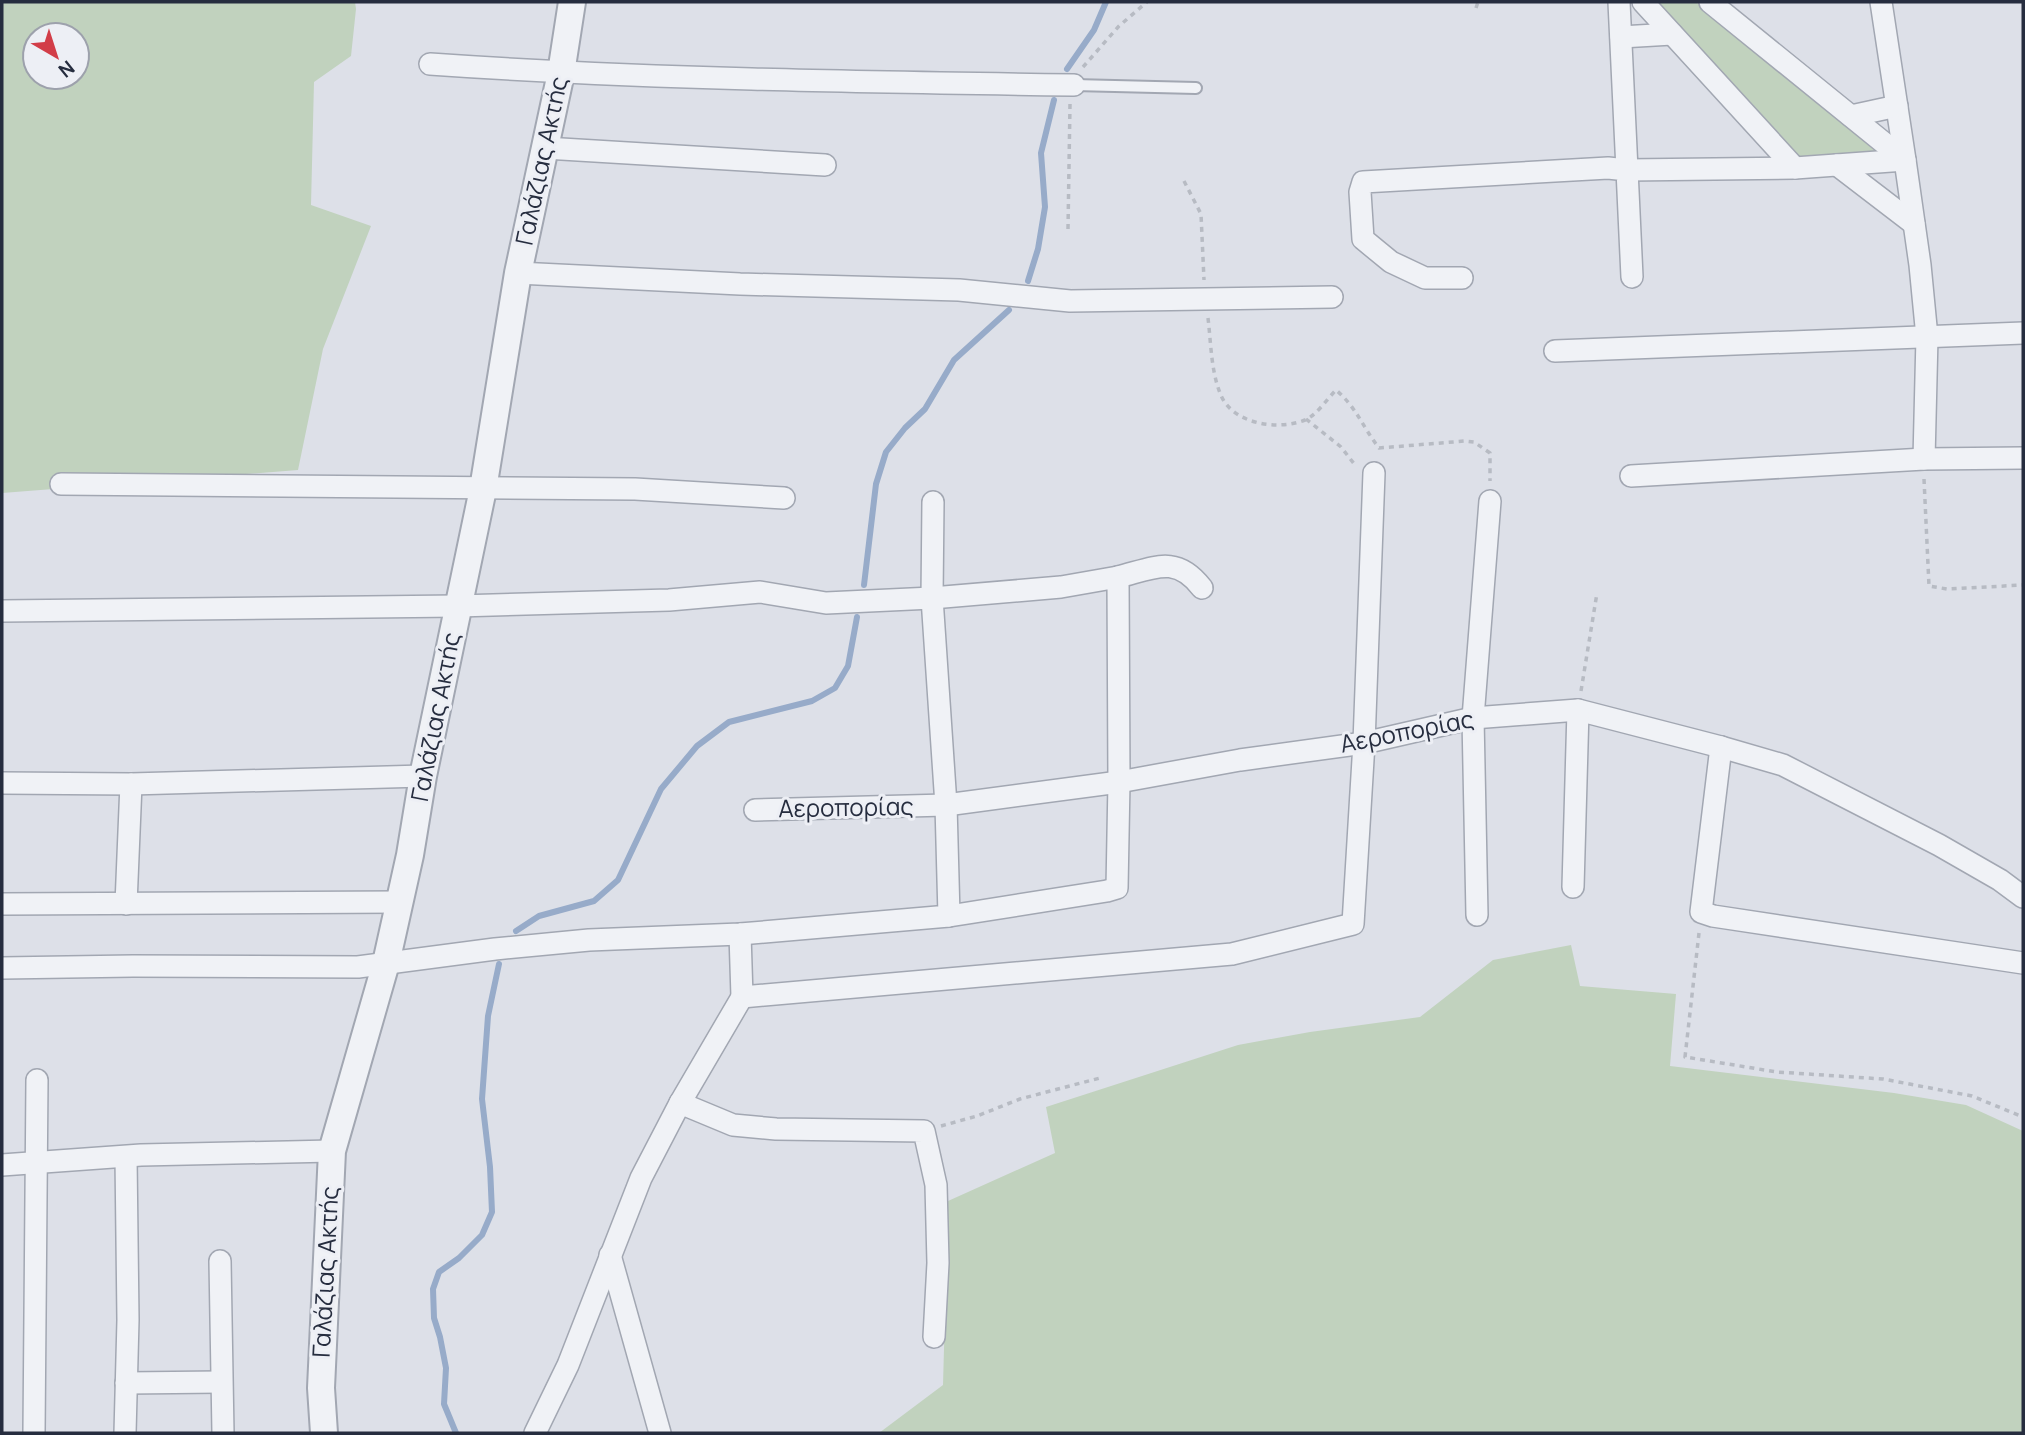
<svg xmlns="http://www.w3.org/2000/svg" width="2025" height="1435" font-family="Manrope,sans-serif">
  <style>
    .green { fill: #c1d2be; fill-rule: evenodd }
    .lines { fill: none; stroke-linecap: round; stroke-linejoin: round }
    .stream { stroke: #97abc9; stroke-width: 6 }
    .service-casing { stroke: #a2a7b2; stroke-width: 14 }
    .minor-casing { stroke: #a2a7b2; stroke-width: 24 }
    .tertiary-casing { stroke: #a2a7b2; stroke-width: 30 }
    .path { stroke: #b7bbc3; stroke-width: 3.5; stroke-dasharray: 5 5; stroke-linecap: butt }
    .service { stroke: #f0f2f6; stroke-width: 10 }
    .minor { stroke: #f0f2f6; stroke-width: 21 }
    .tertiary { stroke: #f0f2f6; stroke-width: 26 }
    .labels { text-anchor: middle; stroke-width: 6; stroke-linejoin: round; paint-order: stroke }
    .street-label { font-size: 24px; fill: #262d3f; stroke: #edeff5 }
  </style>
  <rect width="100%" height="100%" fill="#dde0e8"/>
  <!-- green -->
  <g class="green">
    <path d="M 2,2 L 355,2 L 356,9 L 351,56 L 314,82 L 311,205 L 371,226 L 323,349 L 298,470 L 2,493 ZM 35,35 L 77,35 L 77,77 L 35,77 Z"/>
    <path d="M 1654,2 L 1696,2 L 1886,154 L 1800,158 Z"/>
    <path d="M 1571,945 L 1580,986 L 1676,994 L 1670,1066 L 1894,1093 L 1966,1105 L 2023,1131 L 2023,1433 L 879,1433 L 943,1385 L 948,1201 L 1055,1153 L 1046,1107 L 1238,1045 L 1310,1032 L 1420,1017 L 1493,960 Z"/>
  </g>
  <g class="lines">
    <!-- stream -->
    <g class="stream">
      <path d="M 1067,69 L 1094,30 L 1106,2"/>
      <path d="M 1028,281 L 1038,249 L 1045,207 L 1041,153 L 1054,100"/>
      <path d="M 864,585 L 876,484 L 886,452 L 905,428 L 925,409 L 954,360 L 1009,310"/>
      <path d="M 516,931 L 539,916 L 594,901 L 618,880 L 661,789 L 697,746 L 729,722 L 812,701 L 835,688 L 848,666 L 857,617"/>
      <path d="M 456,1433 L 444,1404 L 446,1368 L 440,1337 L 434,1318 L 433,1289 L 439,1272 L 459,1258 L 482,1235 L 492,1212 L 490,1167 L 482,1099 L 488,1016 L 499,964"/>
    </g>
    <defs>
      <path id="service" d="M 1074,85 L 1196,88"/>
      <g id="minor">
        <path d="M 1619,2 L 1627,170 L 1795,168 L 1905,160 L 1881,2"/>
        <path d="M 1643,2 L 1795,168"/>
        <path d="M 1710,2 L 1905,160 L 1920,265 L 1927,337 L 1924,459"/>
        <path d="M 1621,37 L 1672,34"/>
        <path d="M 430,64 C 644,79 859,82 1074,85"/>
        <path d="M 1851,116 L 1897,106"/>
        <path d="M 545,148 L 825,165"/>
        <path d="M 1837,165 L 1914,224"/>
        <path d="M 518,273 L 740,284 L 959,290 L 1070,301 L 1332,297"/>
        <path d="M 1462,278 L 1425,278 L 1391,262 L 1363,239 L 1360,192 L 1363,182 L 1608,168 L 1627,170 L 1632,277"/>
        <path d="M 1555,351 L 2023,333"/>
        <path d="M 1631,476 L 1924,459 L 2023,458"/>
        <path d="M 61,484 L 635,489 L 784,498"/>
        <path d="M 1118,577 C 1154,568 1176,554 1202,588"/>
        <path d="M 2,611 L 458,606 L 669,600 L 760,592 L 826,603 L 932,598 L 1061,587 L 1118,577 L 1119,782 L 1117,888 L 1107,891 L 949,916"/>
        <path d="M 1721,747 L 1701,912 L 1713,916 L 2023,963"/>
        <path d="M 2,783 L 131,784 L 423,776"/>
        <path d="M 755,810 L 946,805 L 1119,782 L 1240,760 L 1364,743 L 1473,718 L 1578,710 L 1721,747 L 1783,765 L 1939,845 L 2000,880 L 2023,897"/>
        <path d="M 1573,887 L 1578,710"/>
        <path d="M 2,904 L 400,902"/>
        <path d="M 126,904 L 131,784"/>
        <path d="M 1477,915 L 1473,718 L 1490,501"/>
        <path d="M 740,934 L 742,997 L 1232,954 L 1353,924 L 1364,743 L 1374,473"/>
        <path d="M 2,968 L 133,966 L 358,967 L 495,949 L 589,940 L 740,934 L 949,916 L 946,805 L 932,598 L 933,502"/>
        <path d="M 680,1103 L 733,1125 L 776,1129 L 924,1131 L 936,1185 L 938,1263 L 934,1337"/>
        <path d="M 2,1165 L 141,1155 L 332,1151"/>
        <path d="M 610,1255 L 660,1433"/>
        <path d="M 220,1261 L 223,1433"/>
        <path d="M 126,1383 L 221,1382"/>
        <path d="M 34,1433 L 37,1080"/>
        <path d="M 125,1433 L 128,1320 L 126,1157"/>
        <path d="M 535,1433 L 568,1365 L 641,1178 L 680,1103 L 742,997"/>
      </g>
      <path id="tertiary" d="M 324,1433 L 321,1388 L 332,1151 L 386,963 L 410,855 L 423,776 L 483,489 L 518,273 L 561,73 L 572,2"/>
    </defs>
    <!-- service casing -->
    <use href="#service" class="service-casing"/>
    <!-- minor casing -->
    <use href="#minor" class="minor-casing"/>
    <!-- tertiary casing -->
    <use href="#tertiary" class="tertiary-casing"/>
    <!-- path -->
    <g class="path">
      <path d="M 1476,8 L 1478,2"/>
      <path d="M 1083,67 L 1119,26 L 1147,2"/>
      <path d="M 1184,181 L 1201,214 L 1204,280"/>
      <path d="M 1068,229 L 1070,104"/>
      <path d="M 1208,318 C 1211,343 1211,370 1220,393 C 1231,424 1277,431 1305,420 C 1317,415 1327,399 1336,390 C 1357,408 1362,426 1379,448 L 1465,441 L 1474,442 L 1490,453 L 1490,481"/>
      <path d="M 1306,419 L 1341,447 L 1355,465"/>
      <path d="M 1924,479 L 1929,586 L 1947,589 L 2023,585"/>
      <path d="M 1581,691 L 1597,593"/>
      <path d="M 1699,933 L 1685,1057 L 1777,1072 L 1883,1079 L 1972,1096 L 2023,1117"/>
      <path d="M 941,1126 L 977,1116 L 1020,1099 L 1100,1078"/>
    </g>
    <!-- service -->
    <use href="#service" class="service"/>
    <!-- minor -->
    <use href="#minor" class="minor"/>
    <!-- tertiary -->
    <use href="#tertiary" class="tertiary"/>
  </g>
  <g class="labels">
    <!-- street labels -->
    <g class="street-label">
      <text transform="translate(542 161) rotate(-78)" y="8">Γαλάζιας Ακτής</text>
      <text transform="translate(436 717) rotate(-79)" y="8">Γαλάζιας Ακτής</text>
      <text transform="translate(1407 732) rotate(-11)" y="8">Αεροπορίας</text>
      <text transform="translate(846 808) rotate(-1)" y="8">Αεροπορίας</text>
      <text transform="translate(326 1272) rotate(-87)" y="8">Γαλάζιας Ακτής</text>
    </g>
  </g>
  <!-- border -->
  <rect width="2025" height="1435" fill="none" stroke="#262d3f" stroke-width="7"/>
  <!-- north arrow -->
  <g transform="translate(56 56) rotate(141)"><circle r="33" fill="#edeff5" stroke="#9da1ac" stroke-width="2"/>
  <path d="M0-5L12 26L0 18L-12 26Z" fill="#d23d48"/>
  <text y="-10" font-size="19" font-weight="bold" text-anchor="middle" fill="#262d3f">N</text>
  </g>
</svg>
